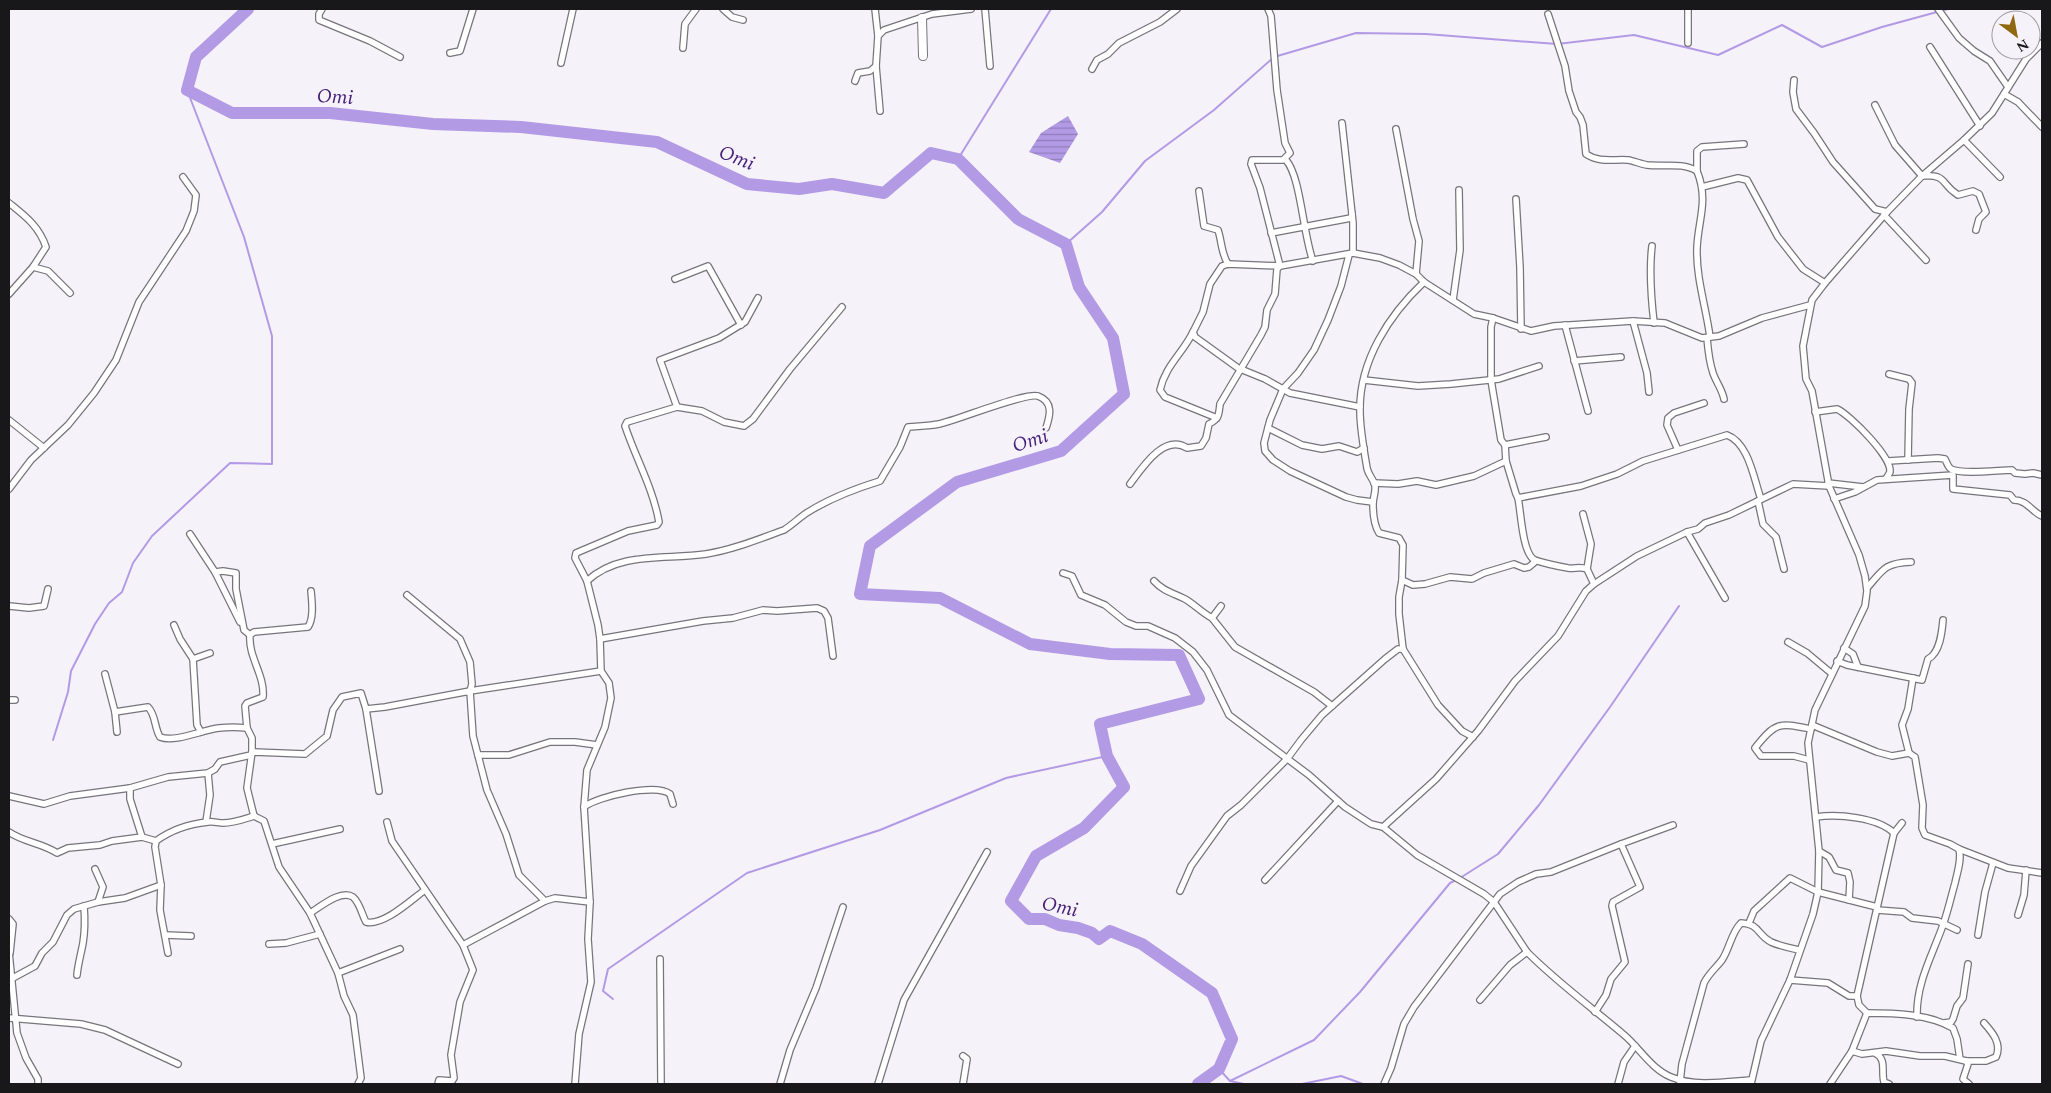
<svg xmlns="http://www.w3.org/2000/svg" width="2051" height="1093" font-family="Spectral,serif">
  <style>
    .water { fill: url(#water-rules) }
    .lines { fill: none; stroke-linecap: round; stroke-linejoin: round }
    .stream { stroke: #b39ae5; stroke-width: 2 }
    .river { stroke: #b39ae5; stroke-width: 12 }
    .minor-casing { stroke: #77757c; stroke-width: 8 }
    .tertiary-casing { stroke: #77757c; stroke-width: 10 }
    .minor { stroke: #fff; stroke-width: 5.5 }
    .tertiary { stroke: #fff; stroke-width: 8 }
    .labels { text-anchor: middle; stroke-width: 4; stroke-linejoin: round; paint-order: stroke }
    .water-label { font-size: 20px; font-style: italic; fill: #472178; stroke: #f5f2fa }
  </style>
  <defs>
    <pattern id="water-rules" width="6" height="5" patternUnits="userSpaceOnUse" patternTransform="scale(1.25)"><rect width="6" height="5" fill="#b39ae5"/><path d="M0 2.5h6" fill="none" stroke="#917db9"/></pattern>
  </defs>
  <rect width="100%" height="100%" fill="#f5f2fa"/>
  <!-- water -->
  <path class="water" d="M 1068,116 L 1078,134 L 1060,163 L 1029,152 L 1041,133 Z"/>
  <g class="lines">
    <!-- stream -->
    <g class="stream">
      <path d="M 958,159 L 1051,9"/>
      <path d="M 1066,244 L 1102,212 L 1145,161 L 1214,110 L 1274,57 L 1356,33 L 1426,34 L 1557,44 L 1634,35 L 1718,55 L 1782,25 L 1822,47 L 1882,27 L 1948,9"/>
      <path d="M 53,740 L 68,692 L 71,671 L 95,624 L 109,603 L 122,592 L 133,563 L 152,536 L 230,463 L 272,464 L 272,336 L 244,237 L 187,90"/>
      <path d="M 1460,878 L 1498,854 L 1539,805 L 1610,707 L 1679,606"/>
      <path d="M 613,999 L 603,991 L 608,969 L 747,873 L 880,830 L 1006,778 L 1107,756"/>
      <path d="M 1219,1069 L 1230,1081 L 1244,1084"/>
      <path d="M 1230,1081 L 1314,1040 L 1360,992 L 1450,883 L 1456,880"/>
      <path d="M 1302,1084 L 1341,1076 L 1363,1084"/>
    </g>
    <!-- river -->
    <path class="river" d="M 248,9 L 196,57 L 187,90 L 232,113 L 330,113 L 433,124 L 521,127 L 657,142 L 747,184 L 799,189 L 832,184 L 884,193 L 931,153 L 958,159 L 1018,219 L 1066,244 L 1079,287 L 1113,338 L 1124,394 L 1061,451 L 957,482 L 870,546 L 860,594 L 940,598 L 1030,644 L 1110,654 L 1179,655 L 1199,699 L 1100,724 L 1107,756 L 1124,787 L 1084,828 L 1036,856 L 1011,901 L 1029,919 L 1045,919 L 1059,925 L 1078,928 L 1092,933 L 1099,939 L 1110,931 L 1142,944 L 1212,993 L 1232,1039 L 1219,1069 L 1198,1084"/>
    <defs>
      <g id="minor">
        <path d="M 322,9 L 319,14 L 319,20 L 370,41 L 400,57"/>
        <path d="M 723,9 L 732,17 L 743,20"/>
        <path d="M 875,9 L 878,36"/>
        <path d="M 985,9 L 990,66"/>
        <path d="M 1938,9 L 1959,38 L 1974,51 L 1990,61 L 2008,87"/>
        <path d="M 1548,14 L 1565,66 L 1569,91 L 1576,112 L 1580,117 L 1583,125 L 1586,154 C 1599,163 1613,159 1628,160 C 1634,161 1641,164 1647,165 C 1664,167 1682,162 1697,171 C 1709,201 1698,220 1697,248 C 1696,278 1706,307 1710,337"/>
        <path d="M 1688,43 L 1688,9"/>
        <path d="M 1930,47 L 1980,126"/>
        <path d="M 683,48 L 685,24 L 696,9"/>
        <path d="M 450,53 L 460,51 L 473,9"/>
        <path d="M 561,63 L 573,9"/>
        <path d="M 1092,69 L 1097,60 L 1108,54 L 1119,43 L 1160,22 L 1177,9"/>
        <path d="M 1794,80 L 1793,92 L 1796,109 L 1814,133 L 1833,162 L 1875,209 L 1887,212"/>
        <path d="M 855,81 L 858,73 L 870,71 L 876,66"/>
        <path d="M 2004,94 L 2018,102 L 2042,127"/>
        <path d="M 1875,105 L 1895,145 L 1922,176 C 1948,174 1940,184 1958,195 L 1973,191 L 1979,194 L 1986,212 L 1979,219 L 1976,230"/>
        <path d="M 880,111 L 876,66 L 878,36 L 884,30 L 932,14 L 971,9"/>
        <path d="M 1342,123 L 1353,223 L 1353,253"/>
        <path d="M 1396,129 L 1413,219 L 1419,241 L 1416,274"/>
        <path d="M 1964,140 L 2000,177"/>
        <path d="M 1286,160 C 1301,177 1303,235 1313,261"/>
        <path d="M 1697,171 L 1697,151 L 1702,147 L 1744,144"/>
        <path d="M 1702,187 L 1738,178 L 1747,180 L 1778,237 L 1803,269 L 1825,283"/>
        <path d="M 1199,191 L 1204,226 L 1218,230 C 1222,242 1221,253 1228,264"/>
        <path d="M 1516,199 L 1520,267 L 1521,329"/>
        <path d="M 9,203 C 25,216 39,226 46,247 L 33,267 L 9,294"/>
        <path d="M 1884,215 L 1926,260"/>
        <path d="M 1271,233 L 1351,218 L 1352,214"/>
        <path d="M 1652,246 C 1649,271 1651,297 1654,323"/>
        <path d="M 1349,255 L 1341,286 L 1328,320 L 1314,350 L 1298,373 L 1283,389 L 1270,420 L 1264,443 L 1265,451 L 1273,460 L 1290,471 L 1346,497 L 1357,500 L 1373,502"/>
        <path d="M 33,267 L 48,271 L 70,293"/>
        <path d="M 675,279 L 708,266 L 741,325"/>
        <path d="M 1424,282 C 1389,315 1359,361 1360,411 C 1360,428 1364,451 1367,468 C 1368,474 1373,479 1375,485 C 1376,493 1373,497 1373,504 C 1373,513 1374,525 1379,533 L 1399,538 L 1403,545 L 1402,580 L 1413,585 L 1425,584 L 1450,577 L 1472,579 L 1484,573 L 1514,564 L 1524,568 L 1529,567 L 1536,561"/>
        <path d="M 1453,300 L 1460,250 L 1459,190"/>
        <path d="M 1493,318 L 1491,327 L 1491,380 L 1501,440 L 1505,445 L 1546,437"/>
        <path d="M 1633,321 L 1647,373 L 1649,392"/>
        <path d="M 1565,325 L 1588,411"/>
        <path d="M 1193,332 C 1183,353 1165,366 1160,390 L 1165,397 L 1217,418"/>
        <path d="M 1707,338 C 1708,350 1709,361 1713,373 C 1716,382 1722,389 1724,399"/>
        <path d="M 1574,361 L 1621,357"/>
        <path d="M 1889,374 L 1909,379 L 1912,383 L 1909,409 L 1908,460"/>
        <path d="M 1364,380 L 1418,386 L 1451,384 L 1499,379 L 1539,366"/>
        <path d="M 677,407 L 660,360 L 719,338 L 745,322 L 758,298"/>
        <path d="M 1360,407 L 1290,393 L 1265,379 L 1238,368 L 1195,337 L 1193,332 L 1203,312 L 1210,284 L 1222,266 L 1228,264 L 1280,266 L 1353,253 L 1380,258 L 1399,265 L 1416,274 L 1424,282 L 1474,314 L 1493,318 L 1531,331 L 1554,326 L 1633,321 L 1665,323 L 1702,338 L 1719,336 L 1762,318 L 1810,305"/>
        <path d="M 1815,412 L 1837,409 C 1850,415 1892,457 1890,472 C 1889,474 1887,477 1886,479"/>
        <path d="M 9,420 L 44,448"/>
        <path d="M 1268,428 L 1302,445 L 1322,449 L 1339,446 L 1357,452 L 1364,448"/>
        <path d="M 1505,445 L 1506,461 L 1516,494 L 1518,498 L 1523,497 L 1581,486 L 1617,474 L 1643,461 L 1727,435 C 1749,443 1754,480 1761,499"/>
        <path d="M 1678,450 L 1667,425 L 1668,418 L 1674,413 L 1704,403"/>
        <path d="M 1888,461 L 1938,458 L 1945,459 C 1947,463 1948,467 1951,469 C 1962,475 1999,470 2012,470 L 2015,473 L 2025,474 L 2033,473 L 2042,475"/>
        <path d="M 1374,483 L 1398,484 L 1417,481 L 1436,485 L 1474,476 L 1506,461"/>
        <path d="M 1828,483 L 1863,487"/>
        <path d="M 1130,484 C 1142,468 1164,433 1187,448 L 1201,446 L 1206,438 L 1209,424 C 1219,419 1219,414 1220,404 L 1261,335 L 1265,327 L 1267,310 L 1275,294 L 1277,269 L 1280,266 L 1260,188 L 1251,164 L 1252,160 L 1283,160 L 1290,153 L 1285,143 L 1277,90 L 1271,16 L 1268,9"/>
        <path d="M 9,489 L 31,460 L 68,425 L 94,393 L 116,360 L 139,302 L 186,231 L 194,211 L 196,195 L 183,177"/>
        <path d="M 1518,498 C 1521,512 1522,549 1533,559 C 1537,562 1562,567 1568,568 C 1575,569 1579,566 1587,569"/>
        <path d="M 1834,499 L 1855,492 L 1877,480 L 1953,475 L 1953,489 L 2010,495 L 2014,500 C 2027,500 2032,512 2042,516"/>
        <path d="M 1758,501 L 1763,524 L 1776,537 L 1784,569"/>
        <path d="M 1583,514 L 1591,544 L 1587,569 L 1594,584"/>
        <path d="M 1687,532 L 1725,598"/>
        <path d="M 190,534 L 215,572 L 223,571 L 236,573 L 236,589 L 244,630 L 250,635"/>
        <path d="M 215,572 L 240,622"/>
        <path d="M 1063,573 L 1072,576 L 1081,595 L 1105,605 L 1126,622 L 1136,626 L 1148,626 L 1175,638 L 1193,652 L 1207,670 L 1229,715 L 1309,775 L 1345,807 L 1371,824 L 1383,827 L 1417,855 L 1484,894 L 1494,902 L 1527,952 C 1557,982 1591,1007 1623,1034 C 1639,1047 1651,1069 1671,1077 C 1695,1087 1725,1082 1750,1080"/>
        <path d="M 1402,580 L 1399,597 L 1399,614 L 1403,649 L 1438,705 L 1462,731 L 1473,737"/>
        <path d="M 587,581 C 619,551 666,560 706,554 C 732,550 759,539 784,530 C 792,525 798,519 805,514 C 828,499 854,489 880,481 L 900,447 L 908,427 C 918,426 929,426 939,424 C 958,420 1025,392 1038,396 C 1054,402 1050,416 1046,428"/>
        <path d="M 1154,581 C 1163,591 1173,593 1185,599 C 1194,604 1202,613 1212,618"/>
        <path d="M 1867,588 C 1883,570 1884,563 1911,562"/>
        <path d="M 407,595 L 460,639 L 470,662 L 472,684 L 470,691 L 601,671"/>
        <path d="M 9,606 L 29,608 L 44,606 L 48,589"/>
        <path d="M 1221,606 L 1212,618 L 1235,647 L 1314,692 L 1332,706"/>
        <path d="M 174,625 L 180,639 L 193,659 L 197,725 L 201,732"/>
        <path d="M 600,639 L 703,621 L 733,618 L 763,610 L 777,611 L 817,608 L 824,611 L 828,618 L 833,656"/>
        <path d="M 1788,642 L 1807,653 L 1831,673"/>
        <path d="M 1844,648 L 1853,654 L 1858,667"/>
        <path d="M 193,659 L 210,653"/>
        <path d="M 1837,661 L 1847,665 L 1922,680 L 1928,659 C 1940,653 1942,632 1943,620"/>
        <path d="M 105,674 L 115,712 L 148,707 C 156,715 154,727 160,737 C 175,743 202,730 219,728 C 228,727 237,727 247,728 L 252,738 L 252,752"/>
        <path d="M 9,700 L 15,700"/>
        <path d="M 366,709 L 379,791"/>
        <path d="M 115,712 L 117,732"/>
        <path d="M 1812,725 L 1877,752 L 1892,756 L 1909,753 L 1915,757 L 1923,805 L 1922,828 L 1925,835 L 1950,844 L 1959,849 C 1962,860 1957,873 1955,883 C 1951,897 1948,911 1943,925 C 1932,956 1916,983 1917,1017"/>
        <path d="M 247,728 L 245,706 L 247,703 L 263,697 C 265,675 248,657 250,635 L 254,632 L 308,627 C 314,618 312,602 311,591"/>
        <path d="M 1909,753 L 1902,725 L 1908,709 L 1913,678"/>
        <path d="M 478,755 L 509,755 L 550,742 L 575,742 L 597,745"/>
        <path d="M 1809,760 L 1794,756 L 1761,756 L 1755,748 C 1776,721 1780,723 1811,729"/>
        <path d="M 130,788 L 130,799 L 142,837"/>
        <path d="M 9,796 L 44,804 L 70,796 L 130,788 L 168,777 L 208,773 L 215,769 L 220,762 L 251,755"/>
        <path d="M 584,807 C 598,796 656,783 670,794 L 673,804"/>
        <path d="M 254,816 L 264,821 L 279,867 L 310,913 L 338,973 L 344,996 L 353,1015 L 361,1078 L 358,1084"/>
        <path d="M 1816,817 C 1838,814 1877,817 1894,833"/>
        <path d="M 206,822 L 210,795 L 208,773"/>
        <path d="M 387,822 L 392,841 L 463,945 L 473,970 L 460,1002 L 451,1055 L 454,1078 L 452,1081 L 439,1080 L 438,1084"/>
        <path d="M 1383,827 L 1436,779 L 1478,731 L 1515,681 L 1558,636 L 1586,591 L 1594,584 L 1637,556 L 1687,532 L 1698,529 L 1705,523 L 1729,515 L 1793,484 L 1829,486"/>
        <path d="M 9,832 C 23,842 42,843 57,853 L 68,848 L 100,845 L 112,841 L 142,837 L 156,841"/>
        <path d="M 272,844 L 340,829"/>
        <path d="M 1959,849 L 2008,868 L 2042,873"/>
        <path d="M 1819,851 L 1829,857 L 1836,870 L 1848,873 L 1850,882 L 1849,900"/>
        <path d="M 95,869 L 103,887 L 98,902"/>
        <path d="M 1265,880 L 1338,801"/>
        <path d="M 161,885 L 160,910 L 168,953"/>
        <path d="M 1180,891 L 1191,866 L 1227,816 L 1241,805 L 1287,759 L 1301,740 L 1322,715 L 1385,659 L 1398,649 L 1403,649"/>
        <path d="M 1877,910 L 1904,912 L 1912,918 L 1938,921 L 1957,930"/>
        <path d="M 310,913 C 320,907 341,889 353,897 C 360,903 362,915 366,922 C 384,926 411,900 425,890"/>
        <path d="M 2018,915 L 2024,895 L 2026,870"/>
        <path d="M 9,919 L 13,924 L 10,953"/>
        <path d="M 1749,923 L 1754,911 L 1790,878 L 1818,892 L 1877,907"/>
        <path d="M 165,935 L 191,936"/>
        <path d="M 1978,935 L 1985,892 L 1993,863"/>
        <path d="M 269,944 L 286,943 L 320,934"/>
        <path d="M 463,945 L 545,901 L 555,898 L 590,902"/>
        <path d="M 9,952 L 17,1033 L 26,1058 L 38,1079 L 38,1084"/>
        <path d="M 660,959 L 661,1084"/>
        <path d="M 338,973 L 400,949"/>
        <path d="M 77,975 C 78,964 81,954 83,943 C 85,931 85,919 84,906"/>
        <path d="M 11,979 L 35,966 L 42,953 L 53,942 L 67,915 L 74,909 L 98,902 L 125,898 L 161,885 L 155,847 L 156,841 C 171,830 189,824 208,822 C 213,821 218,823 223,823 C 234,823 244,819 254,816 L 247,788 L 252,752 L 305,754 L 327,736 L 333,710 L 342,697 L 361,693 L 366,709 L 385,707 L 470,691 L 473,736 L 487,790 L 506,834 L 519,875 L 545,901"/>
        <path d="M 1790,980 L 1828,983 L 1849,996 L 1857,996"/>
        <path d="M 1480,1000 L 1510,965 L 1527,952"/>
        <path d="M 1595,1012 L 1606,995 L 1611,979 L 1625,962 L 1612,906 L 1613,902 L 1640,887 L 1621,844 L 1673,825"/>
        <path d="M 1867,1013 L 1859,1005 L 1857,996 L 1894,833 L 1902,823"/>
        <path d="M 9,1018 L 81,1024 L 105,1030 L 178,1064"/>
        <path d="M 1944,1023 L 1951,1022 L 1953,1019 L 1957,1006 L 1963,998 L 1968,964"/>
        <path d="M 1852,1051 L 1862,1054 L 1886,1051 L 1920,1056 L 1945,1056 L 1966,1061 L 1986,1061 L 1996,1057 C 2002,1044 1993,1033 1984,1023"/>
        <path d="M 1875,1053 C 1887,1059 1881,1071 1884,1082 L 1889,1084"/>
        <path d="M 963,1056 L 967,1059 L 963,1084"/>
        <path d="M 1966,1061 L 1968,1064 L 1963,1079 L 1969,1084"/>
        <path d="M 1680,1082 L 1682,1064 L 1704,983 C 1709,973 1716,968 1722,960 C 1730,948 1731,933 1741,923 C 1760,924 1757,935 1771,942 C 1780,946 1790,948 1799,950"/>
        <path d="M 575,1084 L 579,1034 L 591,982 L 588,939 L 590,902 L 584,807 L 587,770 L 605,727 L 611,698 L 609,683 L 601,671 L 600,639 L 598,625 L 587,581 L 575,558 L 576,553 L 628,531 L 657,525 L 659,522 C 653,488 636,459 625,426 L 627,422 L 677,407 L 702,411 L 724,422 L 744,426 L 753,419 L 790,369 L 842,307"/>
        <path d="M 780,1084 L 790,1050 L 816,988 L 843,907"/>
        <path d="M 878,1084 L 904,1000 L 987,852"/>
        <path d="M 1384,1084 L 1391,1068 L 1404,1024 L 1414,1007 L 1500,894 L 1518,882 L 1536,874 L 1551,872 L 1621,844"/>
        <path d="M 1618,1084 L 1624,1062 L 1635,1046"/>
        <path d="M 1751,1084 L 1761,1041 L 1790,980 L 1813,914 L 1818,892 L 1819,851 L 1808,743 L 1815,710 L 1865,606 L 1867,591 L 1865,576 L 1859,555 L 1829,486 L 1812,391 L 1806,379 L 1803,346 L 1812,300 L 1825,283 L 1887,212 L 1922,176 L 1964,140 L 1992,113 L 2026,59 L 2042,43"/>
        <path d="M 1830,1084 L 1852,1051 L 1867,1013 C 1895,1013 1929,1014 1953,1028 L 1957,1039 L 1960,1059"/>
      </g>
      <path id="tertiary" d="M 922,18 L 923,56"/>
    </defs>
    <!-- minor casing -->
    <use href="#minor" class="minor-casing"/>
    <!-- tertiary casing -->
    <use href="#tertiary" class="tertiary-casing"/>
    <!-- minor -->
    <use href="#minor" class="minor"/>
    <!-- tertiary -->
    <use href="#tertiary" class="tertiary"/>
  </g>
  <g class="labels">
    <!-- water labels -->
    <g class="water-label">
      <text transform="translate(335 96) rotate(3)" y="7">Omi</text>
      <text transform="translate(737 157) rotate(22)" y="7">Omi</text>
      <text transform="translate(1030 440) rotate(-18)" y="7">Omi</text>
      <text transform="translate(1060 906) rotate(12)" y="7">Omi</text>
    </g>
  </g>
  <!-- border -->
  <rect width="2051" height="1093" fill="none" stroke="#18171a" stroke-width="20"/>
  <!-- north arrow -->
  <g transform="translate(2016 35) rotate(148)"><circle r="24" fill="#f5f2fa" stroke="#9d9aa0"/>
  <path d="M0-4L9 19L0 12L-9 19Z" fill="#90680f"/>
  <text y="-8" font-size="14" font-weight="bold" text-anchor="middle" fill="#18171a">N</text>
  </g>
</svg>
